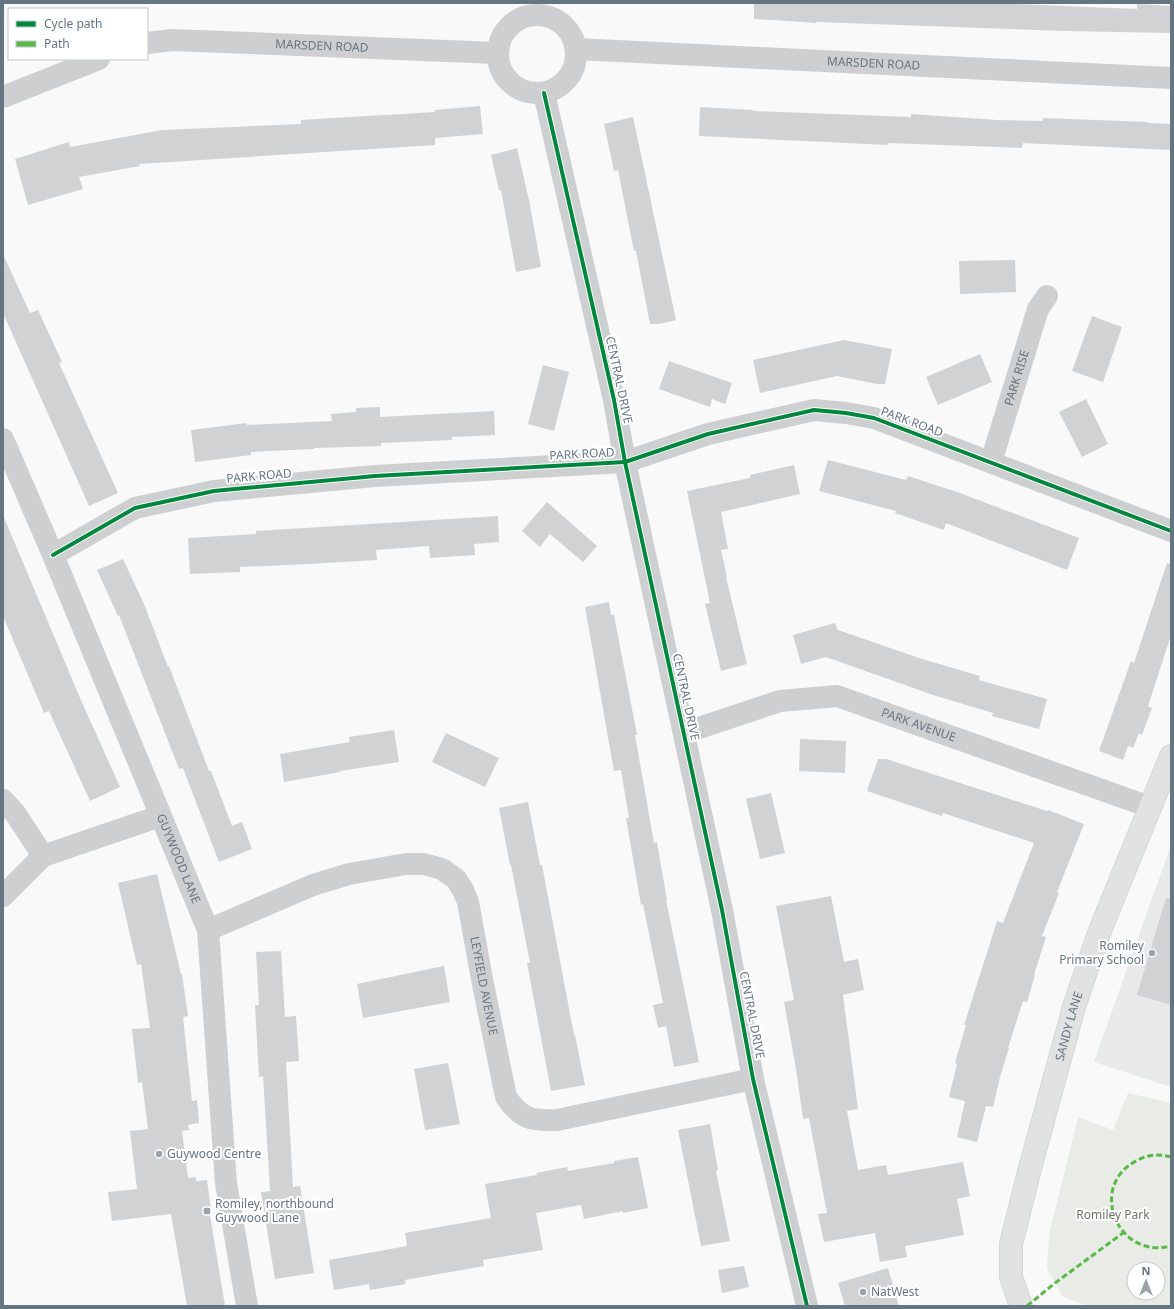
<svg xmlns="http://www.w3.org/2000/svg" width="1174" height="1309" font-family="'Noto Sans',sans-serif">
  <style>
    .built { fill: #e8e9e9 }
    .green { fill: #e8ebe6; fill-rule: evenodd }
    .building { fill: #d0d2d3 }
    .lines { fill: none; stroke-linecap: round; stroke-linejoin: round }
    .secondary-casing { stroke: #d5d6d7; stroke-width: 24 }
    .street { stroke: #cecfd0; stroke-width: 22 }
    .secondary { stroke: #e1e2e2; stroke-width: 22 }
    .quiet { stroke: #58b947; stroke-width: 3; stroke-dasharray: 6 3; stroke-linecap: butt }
    .cycleway-casing { stroke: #fff; stroke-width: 6 }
    .cycleway { stroke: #00873e; stroke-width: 4 }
    .poi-dot { fill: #99a4ac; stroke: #fff; stroke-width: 1.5 }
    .labels { text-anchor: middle; stroke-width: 4; stroke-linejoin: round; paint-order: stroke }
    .street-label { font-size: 12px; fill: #657683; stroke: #fff }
    .poi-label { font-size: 12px; fill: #657683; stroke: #fff; text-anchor: start }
    .park-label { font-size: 12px; fill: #687a64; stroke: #fff }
  </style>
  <rect width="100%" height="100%" fill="#f9f9f9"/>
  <!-- built -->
  <path class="built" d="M 1171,845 L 1171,1087 L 1094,1062 Z"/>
  <!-- green -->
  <path class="green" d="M 1128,1093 L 1171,1103 L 1171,1306 L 1086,1305 L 1063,1297 L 1047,1268 L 1049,1235 L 1078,1117 L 1113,1130 ZM 1134,1269 L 1158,1269 L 1158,1293 L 1134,1293 Z"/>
  <!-- building -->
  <g class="building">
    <path d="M 754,3 L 992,3 L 1137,9 L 1137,4 L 1171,6 L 1171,33 L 1065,31 L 816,22 L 816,23 L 773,20 L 754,19 Z"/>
    <path d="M 480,106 L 483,134 L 435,138 L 435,145 L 139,164 L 140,166 L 79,177 L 83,189 L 28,205 L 15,159 L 69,142 L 70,147 L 162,130 L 301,124 L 301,120 L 435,112 L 435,110 Z"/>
    <path d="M 700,107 L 753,110 L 753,111 L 911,117 L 911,114 L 997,120 L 1043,121 L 1043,118 L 1148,122 L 1148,123 L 1171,124 L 1171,150 L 1023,143 L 1022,148 L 888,143 L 888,145 L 699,136 Z"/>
    <path d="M 633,117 L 676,320 L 659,324 L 650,324 L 636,251 L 634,251 L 618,170 L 614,171 L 604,124 Z"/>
    <path d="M 517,148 L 529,200 L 541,267 L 516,272 L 501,190 L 499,190 L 491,155 Z"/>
    <path d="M 3,254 L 30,313 L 38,310 L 62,362 L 59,363 L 118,493 L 89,506 L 3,313 Z"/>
    <path d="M 1015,260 L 1016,292 L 960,294 L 959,261 Z"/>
    <path d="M 1092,316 L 1122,327 L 1103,382 L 1072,371 Z"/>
    <path d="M 844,340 L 892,349 L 885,384 L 877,384 L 837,376 L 760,393 L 753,360 Z"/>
    <path d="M 980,354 L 992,382 L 938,405 L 926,377 Z"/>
    <path d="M 669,361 L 732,383 L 725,404 L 712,399 L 710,407 L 659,389 Z"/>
    <path d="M 543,365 L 569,372 L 554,431 L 528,424 Z"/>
    <path d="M 1086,399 L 1108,444 L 1082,457 L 1059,412 Z"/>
    <path d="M 380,407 L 380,417 L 494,411 L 495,435 L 452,437 L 452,440 L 381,443 L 381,446 L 314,448 L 314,449 L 251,452 L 251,455 L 195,462 L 191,430 L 247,423 L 247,425 L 332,421 L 331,414 L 356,412 L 356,408 Z"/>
    <path d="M 828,460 L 906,480 L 908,476 L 957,492 L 1079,538 L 1067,570 L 946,523 L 944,530 L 895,513 L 896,511 L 819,491 Z"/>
    <path d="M 794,465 L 800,494 L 721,512 L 728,549 L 721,550 L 727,577 L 726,577 L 747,664 L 721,671 L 705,604 L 710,603 L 687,491 L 750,478 L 750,475 Z"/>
    <path d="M 547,502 L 597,546 L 583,562 L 550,534 L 540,547 L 522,531 Z"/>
    <path d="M 3,515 L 80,698 L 120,787 L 90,801 L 49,711 L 44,713 L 3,616 Z"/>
    <path d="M 498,516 L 499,542 L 474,544 L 475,555 L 430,558 L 429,546 L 376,550 L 377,560 L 309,564 L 240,567 L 240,572 L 190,574 L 188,538 L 256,534 L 256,531 Z"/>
    <path d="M 123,559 L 144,604 L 168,667 L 169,666 L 209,771 L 211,771 L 232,826 L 242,822 L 252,849 L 219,862 L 183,768 L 179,769 L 119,615 L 118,616 L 97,570 Z"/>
    <path d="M 1167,563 L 1171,564 L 1171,635 L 1148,706 L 1152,708 L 1142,735 L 1139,733 L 1133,748 L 1128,746 L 1123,760 L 1099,751 L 1131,661 L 1134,663 Z"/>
    <path d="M 609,602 L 611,615 L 614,615 L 637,735 L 635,735 L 654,843 L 657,842 L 667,900 L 666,900 L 699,1062 L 674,1067 L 666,1026 L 658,1028 L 653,1005 L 663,1003 L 643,904 L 641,905 L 626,818 L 629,818 L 621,770 L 614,771 L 585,607 Z"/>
    <path d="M 835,623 L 838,630 L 919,658 L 980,676 L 979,680 L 1047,699 L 1039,729 L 992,716 L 993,713 L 933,695 L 826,657 L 801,664 L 793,635 Z"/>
    <path d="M 394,730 L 399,762 L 340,771 L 340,772 L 284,782 L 280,754 L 350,742 L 349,737 Z"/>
    <path d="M 446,733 L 499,758 L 485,787 L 432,762 Z"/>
    <path d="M 800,739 L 846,741 L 845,773 L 799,771 Z"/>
    <path d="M 878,759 L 886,759 L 1047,811 L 1048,810 L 1084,824 L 1057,892 L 1059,893 L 1042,936 L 1046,937 L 1034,975 L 1035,975 L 1027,1002 L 1023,1001 L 1008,1048 L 1009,1048 L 1000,1077 L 993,1107 L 986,1106 L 977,1142 L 957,1137 L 965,1101 L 949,1097 L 957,1064 L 955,1063 L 966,1025 L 964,1025 L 997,921 L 1003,923 L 1034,843 L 943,813 L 942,816 L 867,791 Z"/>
    <path d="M 771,793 L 785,853 L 760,859 L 746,799 Z"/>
    <path d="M 528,802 L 540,865 L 542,865 L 574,1035 L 575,1035 L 585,1085 L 551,1091 L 527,963 L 530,963 L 511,865 L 510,865 L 499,808 Z"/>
    <path d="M 157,874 L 181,974 L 182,974 L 188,1016 L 183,1017 L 192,1101 L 197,1100 L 199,1123 L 188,1125 L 189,1130 L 182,1131 L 188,1178 L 196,1177 L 196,1181 L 207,1180 L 211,1209 L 209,1209 L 225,1306 L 187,1306 L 171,1214 L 112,1221 L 108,1192 L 137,1189 L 130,1131 L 148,1129 L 142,1082 L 138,1083 L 132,1029 L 150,1028 L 141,964 L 137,965 L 118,883 Z"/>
    <path d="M 831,896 L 844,962 L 858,959 L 864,990 L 843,995 L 858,1109 L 847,1111 L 858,1170 L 886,1165 L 888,1175 L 963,1162 L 970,1196 L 957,1199 L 964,1235 L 905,1246 L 907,1257 L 880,1262 L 875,1233 L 824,1242 L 818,1214 L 827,1213 L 809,1118 L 803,1119 L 796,1069 L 784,1002 L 794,1000 L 776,906 Z"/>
    <path d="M 1166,898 L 1171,899 L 1171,1005 L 1137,995 Z"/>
    <path d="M 281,951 L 285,1017 L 296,1016 L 299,1061 L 286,1062 L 293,1187 L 300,1186 L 314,1273 L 275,1279 L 261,1192 L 270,1191 L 263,1076 L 259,1077 L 255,1005 L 259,1005 L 256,952 Z"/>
    <path d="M 444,966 L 450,1002 L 363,1018 L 357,984 Z"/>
    <path d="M 448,1063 L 460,1124 L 425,1130 L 414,1069 Z"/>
    <path d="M 710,1124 L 718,1170 L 716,1171 L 730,1241 L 701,1246 L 678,1130 Z"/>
    <path d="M 638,1157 L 648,1208 L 623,1213 L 623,1211 L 584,1219 L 581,1205 L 536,1213 L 543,1250 L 483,1260 L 484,1266 L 405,1280 L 406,1284 L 370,1290 L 369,1284 L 334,1290 L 329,1260 L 407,1246 L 405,1233 L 491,1218 L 485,1184 L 537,1175 L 536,1173 L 567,1167 L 568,1171 L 614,1163 L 614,1161 Z"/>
    <path d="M 744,1266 L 749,1287 L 722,1293 L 718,1270 Z"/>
    <path d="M 888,1268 L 899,1306 L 845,1306 L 838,1283 Z"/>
  </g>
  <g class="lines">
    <defs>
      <g id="secondary">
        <path id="s7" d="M 1021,1306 L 1011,1277 L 1011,1244 L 1029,1172 L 1074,1007 L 1099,933 L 1171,756"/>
      </g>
    </defs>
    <!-- secondary casing -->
    <use href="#secondary" class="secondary-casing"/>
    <!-- street -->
    <g class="street">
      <circle cx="537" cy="54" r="39"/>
      <path id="s1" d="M 147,43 L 173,40 L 497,53"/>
      <path id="s2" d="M 576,49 L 1171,78"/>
      <path d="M 544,93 L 614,400 L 625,462 L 722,910 L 753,1079 L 807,1306"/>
      <path d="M 3,97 L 99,59"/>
      <path id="s3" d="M 3,439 L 53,555 L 208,930 L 226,1183 L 247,1306"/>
      <path id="s4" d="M 991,462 L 1038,309 L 1047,296"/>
      <path d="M 53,555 L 135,508 L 214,491 L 375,476 L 625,462 L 708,434 L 814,410 L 846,413 L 874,418 L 1171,531"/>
      <path id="s5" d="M 684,733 L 780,701 L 837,696 L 1150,807"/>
      <path d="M 3,800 L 15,813 L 43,856"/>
      <path d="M 3,896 L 43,856 L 160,816"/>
      <path id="s6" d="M 208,930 L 313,885 L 349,874 L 406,864 L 424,864 L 442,869 L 456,879 L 463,890 L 468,902 L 482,979 L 506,1097 C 521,1119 531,1121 557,1120 L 753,1079"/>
    </g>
    <!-- secondary -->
    <use href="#secondary" class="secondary"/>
    <!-- quiet -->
    <g class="quiet">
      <path d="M 1171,1157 C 1159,1154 1149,1154 1138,1160 C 1087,1184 1116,1260 1171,1246"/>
      <path d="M 1027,1306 L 1055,1283 L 1123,1233"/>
    </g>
    <defs>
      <g id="cycleway">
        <path d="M 544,93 L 614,400 L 625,462 L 722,910 L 753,1079 L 807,1306"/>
        <path d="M 53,555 L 135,508 L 214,491 L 375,476 L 625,462 L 708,434 L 814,410 L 846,413 L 874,418 L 1171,531"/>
      </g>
    </defs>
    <!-- cycleway casing -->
    <use href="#cycleway" class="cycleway-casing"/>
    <!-- cycleway -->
    <use href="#cycleway" class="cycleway"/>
  </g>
  <!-- markers -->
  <g class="poi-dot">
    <circle cx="1152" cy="953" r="4"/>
    <circle cx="159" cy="1154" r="4"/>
    <rect x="203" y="1207" width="8" height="8" rx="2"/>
    <circle cx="863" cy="1292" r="4"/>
  </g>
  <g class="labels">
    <!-- street labels -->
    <g class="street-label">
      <text dy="4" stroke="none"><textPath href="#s1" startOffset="175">MARSDEN ROAD</textPath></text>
      <text dy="4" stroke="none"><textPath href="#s2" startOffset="298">MARSDEN ROAD</textPath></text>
      <text dy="4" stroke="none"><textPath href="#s4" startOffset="88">PARK RISE</textPath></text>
      <text transform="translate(619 380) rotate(78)" y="4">CENTRAL DRIVE</text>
      <text transform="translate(912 422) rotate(20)" y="4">PARK ROAD</text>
      <text transform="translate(582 454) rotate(-3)" y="4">PARK ROAD</text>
      <text transform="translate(259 476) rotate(-5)" y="4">PARK ROAD</text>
      <text transform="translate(686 697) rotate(78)" y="4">CENTRAL DRIVE</text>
      <text dy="4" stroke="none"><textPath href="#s5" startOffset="245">PARK AVENUE</textPath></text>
      <text dy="4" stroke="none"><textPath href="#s3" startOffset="455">GUYWOOD LANE</textPath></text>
      <text dy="4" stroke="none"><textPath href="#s6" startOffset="375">LEYFIELD AVENUE</textPath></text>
      <text transform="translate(752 1015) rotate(79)" y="4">CENTRAL DRIVE</text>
      <text dy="4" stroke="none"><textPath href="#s7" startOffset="289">SANDY LANE</textPath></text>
    </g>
    <!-- poi labels -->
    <g class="poi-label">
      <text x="1144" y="950" text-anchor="end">Romiley<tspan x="1144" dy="14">Primary School</tspan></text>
      <text x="167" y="1158">Guywood Centre</text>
      <text x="215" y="1208">Romiley, northbound<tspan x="215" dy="14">Guywood Lane</tspan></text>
      <text x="871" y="1296">NatWest</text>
    </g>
    <!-- park labels -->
    <g class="park-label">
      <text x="1113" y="1219">Romiley Park</text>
    </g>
  </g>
  <!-- border -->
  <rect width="1174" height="1309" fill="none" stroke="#657683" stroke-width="8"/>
  <!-- legend -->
  <rect x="8" y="8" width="140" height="52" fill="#ffffff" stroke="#c1c8cd"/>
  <rect x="16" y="21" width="20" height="6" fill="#00873e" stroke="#c1c8cd"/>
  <text x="44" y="28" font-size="12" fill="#657683">Cycle path</text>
  <rect x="16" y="41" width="20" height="6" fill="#58b947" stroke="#c1c8cd"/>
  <text x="44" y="48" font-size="12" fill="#657683">Path</text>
  <!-- north arrow -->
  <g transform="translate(1146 1281)"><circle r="19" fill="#ffffff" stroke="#c1c8cd"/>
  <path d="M0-3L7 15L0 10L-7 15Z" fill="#99a4ac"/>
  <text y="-6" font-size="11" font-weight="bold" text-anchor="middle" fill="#657683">N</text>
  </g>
</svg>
